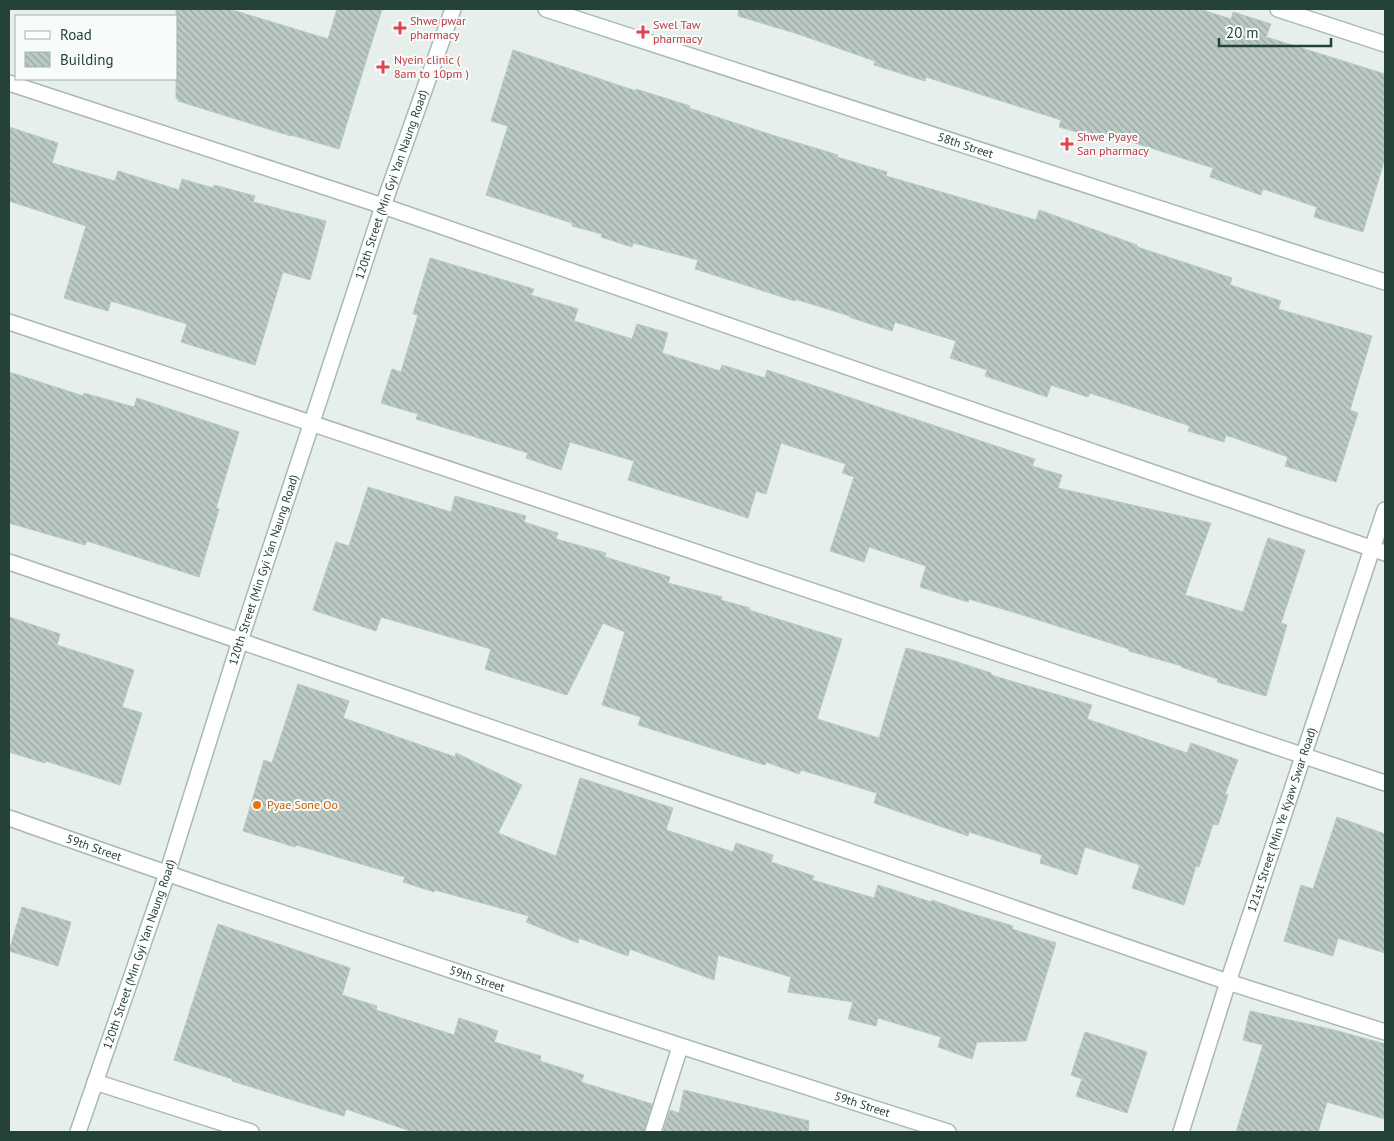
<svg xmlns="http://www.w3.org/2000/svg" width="1394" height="1141" font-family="'PT Sans',sans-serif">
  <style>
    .building { fill: url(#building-back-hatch); stroke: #b8c9c2 }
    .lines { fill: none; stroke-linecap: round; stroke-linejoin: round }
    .minor-casing { stroke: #a8b8b2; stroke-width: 18 }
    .secondary-casing { stroke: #a4bbb3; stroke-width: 18 }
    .minor { stroke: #fff; stroke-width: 15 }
    .secondary { stroke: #fff; stroke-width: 15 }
    .health-dot { fill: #e0444e; stroke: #f7fbf9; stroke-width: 2 }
    .food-dot { fill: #e8710a; stroke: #f7fbf9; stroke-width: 2 }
    .labels { text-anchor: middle; stroke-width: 4; stroke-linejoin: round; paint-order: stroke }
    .health-label { font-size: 12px; fill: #be3a42; stroke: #f7fbf9; text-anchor: start }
    .street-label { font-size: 12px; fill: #24423a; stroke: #f7fbf9 }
    .food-label { font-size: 12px; fill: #c56008; stroke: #f7fbf9; text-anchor: start }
  </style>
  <defs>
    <pattern id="building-back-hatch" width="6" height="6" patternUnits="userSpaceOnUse" patternTransform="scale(1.25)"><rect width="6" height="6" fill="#bbcac4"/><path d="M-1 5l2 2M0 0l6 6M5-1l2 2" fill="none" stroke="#98a6a0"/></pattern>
  </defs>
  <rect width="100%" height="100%" fill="#e6efeb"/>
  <!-- building -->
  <g class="building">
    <path d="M 176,9 L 229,9 L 328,39 L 337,9 L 382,9 L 339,149 L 291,135 L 291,136 L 178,101 L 178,99 L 176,98 Z"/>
    <path d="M 739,9 L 1199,9 L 1231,19 L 1233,12 L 1271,24 L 1266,37 L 1385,74 L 1385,158 L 1363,232 L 1314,217 L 1317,207 L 1263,189 L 1261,195 L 1210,177 L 1213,168 L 1101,132 L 1099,138 L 1059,127 L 1061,120 L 926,77 L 925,81 L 874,65 L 875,61 L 798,34 L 738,16 Z"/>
    <path d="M 513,50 L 636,91 L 636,89 L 690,106 L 689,108 L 772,135 L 838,155 L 837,157 L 887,172 L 886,176 L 938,191 L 1036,220 L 1039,210 L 1137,245 L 1137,247 L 1232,278 L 1230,285 L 1281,301 L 1278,309 L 1372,336 L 1350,410 L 1358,413 L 1336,482 L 1285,466 L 1288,457 L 1226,435 L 1224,442 L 1188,431 L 1190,426 L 1090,393 L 1088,397 L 1051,385 L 1047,397 L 985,376 L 987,370 L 950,358 L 956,341 L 895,322 L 892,331 L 849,317 L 850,316 L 795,299 L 795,301 L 695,269 L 698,260 L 633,243 L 632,247 L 601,237 L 602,234 L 572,226 L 572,223 L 486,195 L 508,126 L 491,121 Z"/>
    <path d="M 9,127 L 58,143 L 52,163 L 115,181 L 118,171 L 179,190 L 182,179 L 213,188 L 214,185 L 255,196 L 253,202 L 326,221 L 310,280 L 283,272 L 255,365 L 181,342 L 187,324 L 111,301 L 108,311 L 64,298 L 86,226 L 9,201 Z"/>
    <path d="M 430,258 L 534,289 L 531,295 L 578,309 L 574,321 L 632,339 L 637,324 L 668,333 L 662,353 L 720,371 L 722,365 L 765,378 L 767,370 L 1035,459 L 1032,466 L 1062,475 L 1058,488 L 1211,523 L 1185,595 L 1243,612 L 1268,538 L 1305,550 L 1281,623 L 1287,625 L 1266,696 L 1217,682 L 1218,679 L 1181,667 L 1182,666 L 1129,651 L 1129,649 L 1026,616 L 969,599 L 968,602 L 920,587 L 926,566 L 869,547 L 864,562 L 830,551 L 854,477 L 842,473 L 846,464 L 781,443 L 766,494 L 756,491 L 748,518 L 628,480 L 634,461 L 570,442 L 561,470 L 526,458 L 528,453 L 416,419 L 418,414 L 381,403 L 392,369 L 401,372 L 418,315 L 413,314 Z"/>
    <path d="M 9,372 L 83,396 L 84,393 L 134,407 L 137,398 L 239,432 L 216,508 L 219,509 L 199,577 L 87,541 L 85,545 L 9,523 Z"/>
    <path d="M 368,487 L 451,512 L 455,496 L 526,516 L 524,522 L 558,533 L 556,539 L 606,553 L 605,557 L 670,577 L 668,583 L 722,597 L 721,600 L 750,608 L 749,610 L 842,639 L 817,719 L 879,738 L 906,648 L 948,659 L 991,673 L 991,675 L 1092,705 L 1087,719 L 1187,753 L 1191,743 L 1238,760 L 1225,794 L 1228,795 L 1218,825 L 1213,824 L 1199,867 L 1196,866 L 1184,905 L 1132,888 L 1140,865 L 1085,847 L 1077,875 L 1040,863 L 1042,855 L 969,832 L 968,836 L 874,803 L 877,793 L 801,770 L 799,774 L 766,762 L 765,765 L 638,725 L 641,717 L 602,705 L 625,632 L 603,623 L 567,695 L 485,669 L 491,649 L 381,617 L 376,631 L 313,610 L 336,542 L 349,546 Z"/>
    <path d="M 9,617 L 60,634 L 57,645 L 134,670 L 122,707 L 142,713 L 120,785 L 46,761 L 45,763 L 9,752 Z"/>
    <path d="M 298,684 L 349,701 L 343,718 L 455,757 L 456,753 L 522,785 L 498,833 L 556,856 L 580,778 L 673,808 L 666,830 L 733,852 L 736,843 L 773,855 L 771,862 L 814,876 L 812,880 L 874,898 L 878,885 L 931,902 L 932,900 L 963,911 L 1013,926 L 1012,929 L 1056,943 L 1026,1041 L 977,1042 L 972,1059 L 938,1047 L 941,1037 L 878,1018 L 876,1026 L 848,1019 L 853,1002 L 788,992 L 791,977 L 718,955 L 714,980 L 630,949 L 628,956 L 579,938 L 578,943 L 526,922 L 529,916 L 435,890 L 434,892 L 403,882 L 405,877 L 296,845 L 295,847 L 243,831 L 264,760 L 272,763 Z"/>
    <path d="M 1337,817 L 1385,834 L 1385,953 L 1338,938 L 1333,956 L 1284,941 L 1301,885 L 1313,889 Z"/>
    <path d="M 22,907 L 71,922 L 58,966 L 9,951 Z"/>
    <path d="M 218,924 L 350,968 L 342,995 L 377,1006 L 376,1010 L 454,1035 L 459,1018 L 498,1031 L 494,1042 L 541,1056 L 540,1061 L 584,1075 L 581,1082 L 652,1104 L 644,1132 L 413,1132 L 346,1109 L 344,1116 L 232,1081 L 232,1079 L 174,1060 Z"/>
    <path d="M 1250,1011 L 1338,1031 L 1385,1044 L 1385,1119 L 1327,1102 L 1318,1132 L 1236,1132 L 1263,1045 L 1243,1040 Z"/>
    <path d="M 1085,1032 L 1147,1052 L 1127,1113 L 1076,1096 L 1082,1079 L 1071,1075 Z"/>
    <path d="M 684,1090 L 809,1121 L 808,1132 L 663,1132 L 670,1110 L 679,1113 Z"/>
  </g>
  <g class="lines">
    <defs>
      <g id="minor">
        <path d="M 1278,9 L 1385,44"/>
        <path d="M 9,83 L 383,206 L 1385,553"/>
        <path d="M 9,322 L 1385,783"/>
        <path d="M 9,562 L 240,641 L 1228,982 L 1385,1032"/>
        <path id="s1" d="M 9,818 C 320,928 633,1032 948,1132"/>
        <path d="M 95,1082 L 251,1132"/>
        <path d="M 653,1132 L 680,1047"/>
        <path id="s2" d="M 1181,1132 L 1228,982 L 1385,510"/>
      </g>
      <g id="secondary">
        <path id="s3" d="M 546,9 L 1385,282"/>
        <path id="s4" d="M 78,1132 L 167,874 L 240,641 L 383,206 L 453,9"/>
      </g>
    </defs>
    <!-- minor casing -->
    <use href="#minor" class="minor-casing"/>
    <!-- secondary casing -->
    <use href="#secondary" class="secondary-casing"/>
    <!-- minor -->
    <use href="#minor" class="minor"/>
    <!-- secondary -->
    <use href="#secondary" class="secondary"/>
  </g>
  <!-- markers -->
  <g class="health-dot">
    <path d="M397.5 20.5h5v5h5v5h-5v5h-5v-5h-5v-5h5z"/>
    <path d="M640.5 24.5h5v5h5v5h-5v5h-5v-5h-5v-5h5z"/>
    <path d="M380.5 59.5h5v5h5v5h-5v5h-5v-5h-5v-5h5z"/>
    <path d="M1064.5 136.5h5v5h5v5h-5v5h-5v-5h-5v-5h5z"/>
  </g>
  <circle class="food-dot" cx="257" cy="805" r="5"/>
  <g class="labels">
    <!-- health labels -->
    <g class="health-label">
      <text x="410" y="25">Shwe pwar<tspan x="410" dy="14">pharmacy</tspan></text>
      <text x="653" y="29">Swel Taw<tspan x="653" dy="14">pharmacy</tspan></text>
      <text x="394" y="64">Nyein clinic (<tspan x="394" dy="14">8am to 10pm )</tspan></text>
      <text x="1077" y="141">Shwe Pyaye<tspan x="1077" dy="14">San pharmacy</tspan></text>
    </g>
    <!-- street labels -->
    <g class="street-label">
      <text dy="4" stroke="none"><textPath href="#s3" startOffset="441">58th Street</textPath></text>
      <text dy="4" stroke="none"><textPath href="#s4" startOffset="998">120th Street (Min Gyi Yan Naung Road)</textPath></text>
      <text dy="4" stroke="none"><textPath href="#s4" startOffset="592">120th Street (Min Gyi Yan Naung Road)</textPath></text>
      <text dy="4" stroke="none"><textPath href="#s2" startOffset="328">121st Street (Min Ye Kyaw Swar Road)</textPath></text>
      <text dy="4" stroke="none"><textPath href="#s1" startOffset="90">59th Street</textPath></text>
      <text dy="4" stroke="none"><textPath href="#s4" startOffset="188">120th Street (Min Gyi Yan Naung Road)</textPath></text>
      <text dy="4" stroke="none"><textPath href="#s1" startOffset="495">59th Street</textPath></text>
      <text dy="4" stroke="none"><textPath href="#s1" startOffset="900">59th Street</textPath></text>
    </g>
    <!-- food labels -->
    <g class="food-label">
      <text x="267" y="809">Pyae Sone Oo</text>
    </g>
  </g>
  <!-- border -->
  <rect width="1394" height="1141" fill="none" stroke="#24423a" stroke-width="20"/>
  <!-- legend -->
  <rect x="15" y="15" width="162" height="65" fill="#f7fbf9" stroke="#a3b1ad"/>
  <rect x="25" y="31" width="25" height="8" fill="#ffffff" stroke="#a3b1ad"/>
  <text x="60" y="40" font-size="15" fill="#24423a">Road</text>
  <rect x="25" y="52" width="25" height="15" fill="url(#building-back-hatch)" stroke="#a3b1ad"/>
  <text x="60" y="65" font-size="15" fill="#24423a">Building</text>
  <!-- scale -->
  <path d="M1219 38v8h112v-8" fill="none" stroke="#24423a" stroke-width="2.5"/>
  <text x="1226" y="38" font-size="15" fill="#24423a" stroke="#f7fbf9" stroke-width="4" paint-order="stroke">20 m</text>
</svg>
